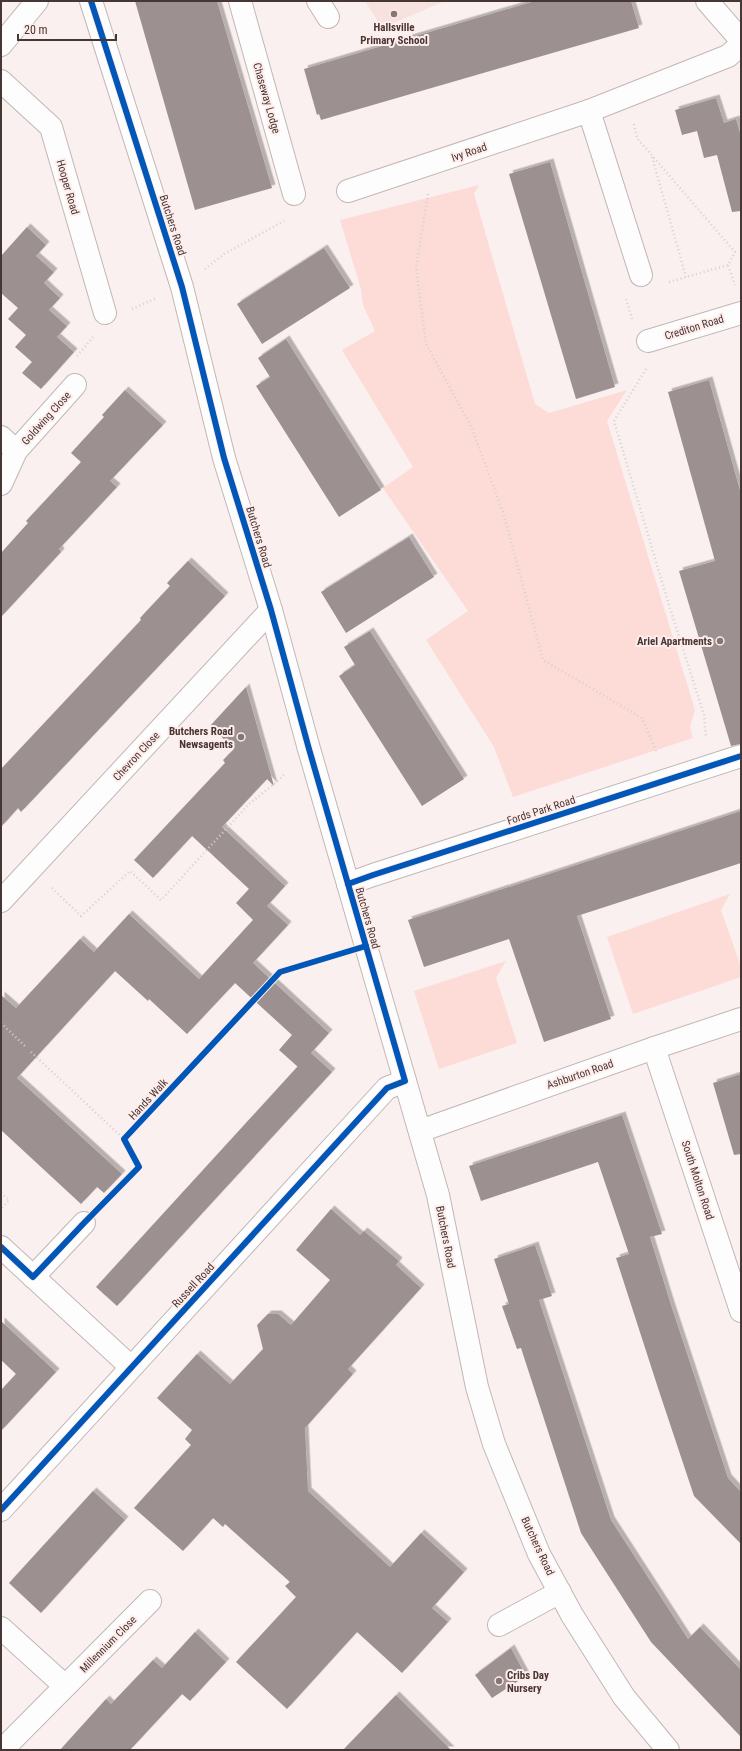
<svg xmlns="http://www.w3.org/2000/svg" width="742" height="1751" font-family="'Roboto Condensed',sans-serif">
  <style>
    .built { fill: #f7e2e0 }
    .green { fill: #fddbd7 }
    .building { fill: #9c9190; filter: url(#shadow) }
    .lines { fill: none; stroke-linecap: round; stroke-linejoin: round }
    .minor-casing { stroke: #c2b7b5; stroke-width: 24 }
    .path { stroke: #d5d1d0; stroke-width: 2.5; stroke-dasharray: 1 3; stroke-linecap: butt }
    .minor { stroke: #fefdfd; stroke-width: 22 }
    .cycleway-casing { stroke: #feedeb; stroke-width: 8 }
    .cycleway { stroke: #0057b8; stroke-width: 6 }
    .poi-dot { fill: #857775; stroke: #feedeb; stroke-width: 1.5 }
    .labels { text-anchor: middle; stroke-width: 4; stroke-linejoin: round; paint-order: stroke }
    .poi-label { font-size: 11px; font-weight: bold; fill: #463634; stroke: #feedeb; text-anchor: end }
    .street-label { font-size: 11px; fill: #463634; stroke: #feedeb }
  </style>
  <defs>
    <filter id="shadow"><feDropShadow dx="3.5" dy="-3.5" stdDeviation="0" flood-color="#0004"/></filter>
  </defs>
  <rect width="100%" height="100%" fill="#faf0ef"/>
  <!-- built -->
  <path class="built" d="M 365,1 L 445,1 L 382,28 Z"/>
  <!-- green -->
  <g class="green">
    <path d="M 479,185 L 474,194 L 535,404 L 549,413 L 627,390 L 607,421 L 695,710 L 690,727 L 693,738 L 513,797 L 494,747 L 426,640 L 468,611 L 383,488 L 413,467 L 342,350 L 375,331 L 363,305 L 361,289 L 340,220 Z"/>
    <path d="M 730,894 L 721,910 L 741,967 L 741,977 L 633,1014 L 607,937 Z"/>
    <path d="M 506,961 L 496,978 L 517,1043 L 439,1069 L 414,991 Z"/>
  </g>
  <!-- building -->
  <g class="building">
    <path d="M 135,1 L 217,1 L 272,188 L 195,210 Z"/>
    <path d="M 535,1 L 631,1 L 639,28 L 321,120 L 319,114 L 317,115 L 304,69 Z"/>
    <path d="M 716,98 L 724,123 L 736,119 L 741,136 L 741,211 L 732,212 L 717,155 L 704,158 L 697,131 L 682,135 L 675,110 Z"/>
    <path d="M 550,162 L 615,387 L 576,399 L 509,174 Z"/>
    <path d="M 27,227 L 46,245 L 36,256 L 54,272 L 44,283 L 60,298 L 49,310 L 67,326 L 57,337 L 74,352 L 41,389 L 22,373 L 32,362 L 15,347 L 26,335 L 8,319 L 18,308 L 1,293 L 1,256 Z"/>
    <path d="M 324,248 L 350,288 L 262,344 L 237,304 Z"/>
    <path d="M 286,339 L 381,490 L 339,517 L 256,386 L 270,377 L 258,358 Z"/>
    <path d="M 709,380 L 741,494 L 741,744 L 731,746 L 679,571 L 715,561 L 668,392 Z"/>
    <path d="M 125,390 L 163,425 L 110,481 L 117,487 L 59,549 L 61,552 L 1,617 L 1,553 L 28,523 L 26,521 L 81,462 L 71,453 L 104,417 L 102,415 Z"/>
    <path d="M 409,537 L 434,577 L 346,633 L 321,592 Z"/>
    <path d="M 188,561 L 225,596 L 21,812 L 18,808 L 1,827 L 1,769 L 141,620 L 140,618 L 170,586 L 167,583 Z"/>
    <path d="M 370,631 L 464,779 L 422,806 L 339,676 L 355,665 L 344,647 Z"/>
    <path d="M 246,687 L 274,786 L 267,779 L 222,827 L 285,886 L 267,906 L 288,925 L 253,963 L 329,1033 L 311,1053 L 332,1072 L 117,1306 L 96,1287 L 309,1054 L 298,1067 L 279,1050 L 292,1035 L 235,983 L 187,1034 L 149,999 L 148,1001 L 115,971 L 17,1078 L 122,1174 L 104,1193 L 97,1187 L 81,1204 L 1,1130 L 1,995 L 16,1008 L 80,939 L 94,952 L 129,914 L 199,979 L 253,920 L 236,903 L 249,889 L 192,836 L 153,878 L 134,860 L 225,763 L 223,760 L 234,749 L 210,726 Z"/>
    <path d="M 741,811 L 741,863 L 577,916 L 611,1019 L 544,1042 L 509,939 L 424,967 L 408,920 Z"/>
    <path d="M 741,1074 L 741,1154 L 734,1155 L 713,1083 Z"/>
    <path d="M 622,1115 L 662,1234 L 650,1237 L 671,1305 L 728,1478 L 741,1492 L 741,1544 L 694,1496 L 658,1388 L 616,1258 L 629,1254 L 598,1162 L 481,1201 L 469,1166 Z"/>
    <path d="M 331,1209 L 360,1235 L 364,1231 L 399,1261 L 396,1265 L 421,1288 L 348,1369 L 353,1374 L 305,1428 L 308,1491 L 390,1567 L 421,1533 L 464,1572 L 432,1608 L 448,1622 L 402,1673 L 357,1632 L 287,1709 L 236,1662 L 296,1597 L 285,1586 L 290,1582 L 225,1524 L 223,1527 L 213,1518 L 183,1551 L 134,1508 L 191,1445 L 185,1439 L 192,1430 L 157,1398 L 197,1354 L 230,1384 L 263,1349 L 257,1325 L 268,1314 L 278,1314 L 291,1325 L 330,1280 L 296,1250 Z"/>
    <path d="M 535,1245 L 552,1296 L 539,1300 L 611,1520 L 688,1639 L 700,1627 L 741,1670 L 741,1737 L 651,1642 L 581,1533 L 521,1348 L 517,1349 L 502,1306 L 509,1304 L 494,1259 Z"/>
    <path d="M 1,1321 L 56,1372 L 1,1431 L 1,1390 L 16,1374 L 1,1360 Z"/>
    <path d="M 93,1491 L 125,1520 L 41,1613 L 9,1583 Z"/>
    <path d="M 195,1632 L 226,1662 L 190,1701 L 182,1694 L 130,1750 L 60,1750 L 106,1699 L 111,1704 L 153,1660 L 162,1668 Z"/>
    <path d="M 511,1648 L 526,1676 L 492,1698 L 475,1675 Z"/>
    <path d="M 396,1695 L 451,1750 L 343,1750 Z"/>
  </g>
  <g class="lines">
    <defs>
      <g id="minor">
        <path d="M 91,1 L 182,287 L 224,458 L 271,610 L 309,749 L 438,1195 L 477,1387 L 494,1444 L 539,1554 L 572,1615 L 624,1697 L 668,1750"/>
        <path d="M 240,1 L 294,194"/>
        <path d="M 318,1 L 328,17"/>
        <path d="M 707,1 L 741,40"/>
        <path d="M 1,45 L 37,1"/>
        <path d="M 1,81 L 51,127 L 105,313"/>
        <path d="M 589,111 L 641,275"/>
        <path d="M 348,191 L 589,111 L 728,56 L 741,45"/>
        <path d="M 648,341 L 741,313"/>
        <path d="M 1,437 L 16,451"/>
        <path d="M 1,484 L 16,451 L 75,385"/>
        <path d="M 348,884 L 373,875 L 741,756"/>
        <path d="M 1,901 L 271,610"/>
        <path d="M 654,1048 L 741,1311"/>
        <path d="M 420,1131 L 654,1048 L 741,1019"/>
        <path d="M 1,1247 L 131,1367"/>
        <path d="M 33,1277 L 84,1223"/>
        <path d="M 1,1510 L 387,1088 L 405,1081"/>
        <path d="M 499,1625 L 560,1592"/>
        <path d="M 1,1628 L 65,1686"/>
        <path d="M 8,1744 L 150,1601"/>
      </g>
    </defs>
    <!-- minor casing -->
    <use href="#minor" class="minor-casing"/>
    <!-- path -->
    <g class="path">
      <path d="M 634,124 L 637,138 L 735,252 L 728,265 L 735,285"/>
      <path d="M 652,157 L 686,277"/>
      <path d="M 428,194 L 416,267 L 426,344 L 472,428 L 503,512 L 543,660 L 642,718 L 657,753"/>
      <path d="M 205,269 L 224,254 L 284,221"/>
      <path d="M 669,282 L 728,265"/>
      <path d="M 626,299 L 632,319"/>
      <path d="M 132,309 L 157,298"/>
      <path d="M 77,356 L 93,337"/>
      <path d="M 646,369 L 614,421 L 669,605 L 704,715 L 706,738"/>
      <path d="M 52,888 L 81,916 L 130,871 L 161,900 L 249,804 L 274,784 L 286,773"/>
      <path d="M 1,1023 L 25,1046"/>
      <path d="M 31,1052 L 124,1139 L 139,1167 L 104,1203"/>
      <path d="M 124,1139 L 280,972 L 339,954"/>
      <path d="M 1,1193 L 9,1200 L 1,1209"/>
    </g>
    <!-- minor -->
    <use href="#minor" class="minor"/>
    <defs>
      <g id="cycleway">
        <path d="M 348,884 L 373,875 L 741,756"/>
        <path d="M 1,1247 L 33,1277 L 84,1223 L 139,1167 L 124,1139 L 280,972 L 366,946"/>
        <path d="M 1,1510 L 387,1088 L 405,1081 L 309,749 L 271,610 L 224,458 L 182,287 L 91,1"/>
      </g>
    </defs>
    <!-- cycleway casing -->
    <use href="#cycleway" class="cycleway-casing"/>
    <!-- cycleway -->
    <use href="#cycleway" class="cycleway"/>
  </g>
  <!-- markers -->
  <g class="poi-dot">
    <circle cx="394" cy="14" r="4"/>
    <circle cx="720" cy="641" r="4"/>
    <circle cx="241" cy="737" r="4"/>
    <circle cx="499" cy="1681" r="4"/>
  </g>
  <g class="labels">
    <!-- poi labels -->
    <g class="poi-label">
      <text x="394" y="31" text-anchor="middle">Hallsville<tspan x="394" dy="13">Primary School</tspan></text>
      <text x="712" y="645">Ariel Apartments</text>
      <text x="233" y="735">Butchers Road<tspan x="233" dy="13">Newsagents</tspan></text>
      <text x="507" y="1679" text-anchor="start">Cribs Day<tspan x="507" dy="13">Nursery</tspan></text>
    </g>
    <!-- street labels -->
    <g class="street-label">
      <text transform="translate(267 98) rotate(74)" y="4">Chaseway Lodge</text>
      <text transform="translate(469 152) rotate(-19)" y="4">Ivy Road</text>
      <text transform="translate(68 187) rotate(74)" y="4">Hooper Road</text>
      <text transform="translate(173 225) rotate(72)" y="4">Butchers Road</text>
      <text transform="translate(694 327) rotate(-17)" y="4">Crediton Road</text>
      <text transform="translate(46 418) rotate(-48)" y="4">Goldwing Close</text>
      <text transform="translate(259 537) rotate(73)" y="4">Butchers Road</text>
      <text transform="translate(136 756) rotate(-47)" y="4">Chevron Close</text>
      <text transform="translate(541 810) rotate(-18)" y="4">Fords Park Road</text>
      <text transform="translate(368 918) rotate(74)" y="4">Butchers Road</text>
      <text transform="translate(580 1074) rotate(-19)" y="4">Ashburton Road</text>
      <text transform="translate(148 1099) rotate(-47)" y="4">Hands Walk</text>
      <text transform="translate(698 1180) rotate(72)" y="4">South Molton Road</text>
      <text transform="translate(446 1237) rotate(79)" y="4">Butchers Road</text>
      <text transform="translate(193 1285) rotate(-47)" y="4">Russell Road</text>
      <text transform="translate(538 1546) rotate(65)" y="4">Butchers Road</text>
      <text transform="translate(108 1644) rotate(-45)" y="4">Millennium Close</text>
    </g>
  </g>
  <!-- border -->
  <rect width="742" height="1751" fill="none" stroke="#463634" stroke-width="4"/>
  <!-- scale -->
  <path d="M18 34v6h98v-6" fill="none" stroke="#463634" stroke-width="2"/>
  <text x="24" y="34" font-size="12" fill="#463634" stroke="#feedeb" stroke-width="3" paint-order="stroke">20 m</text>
</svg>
